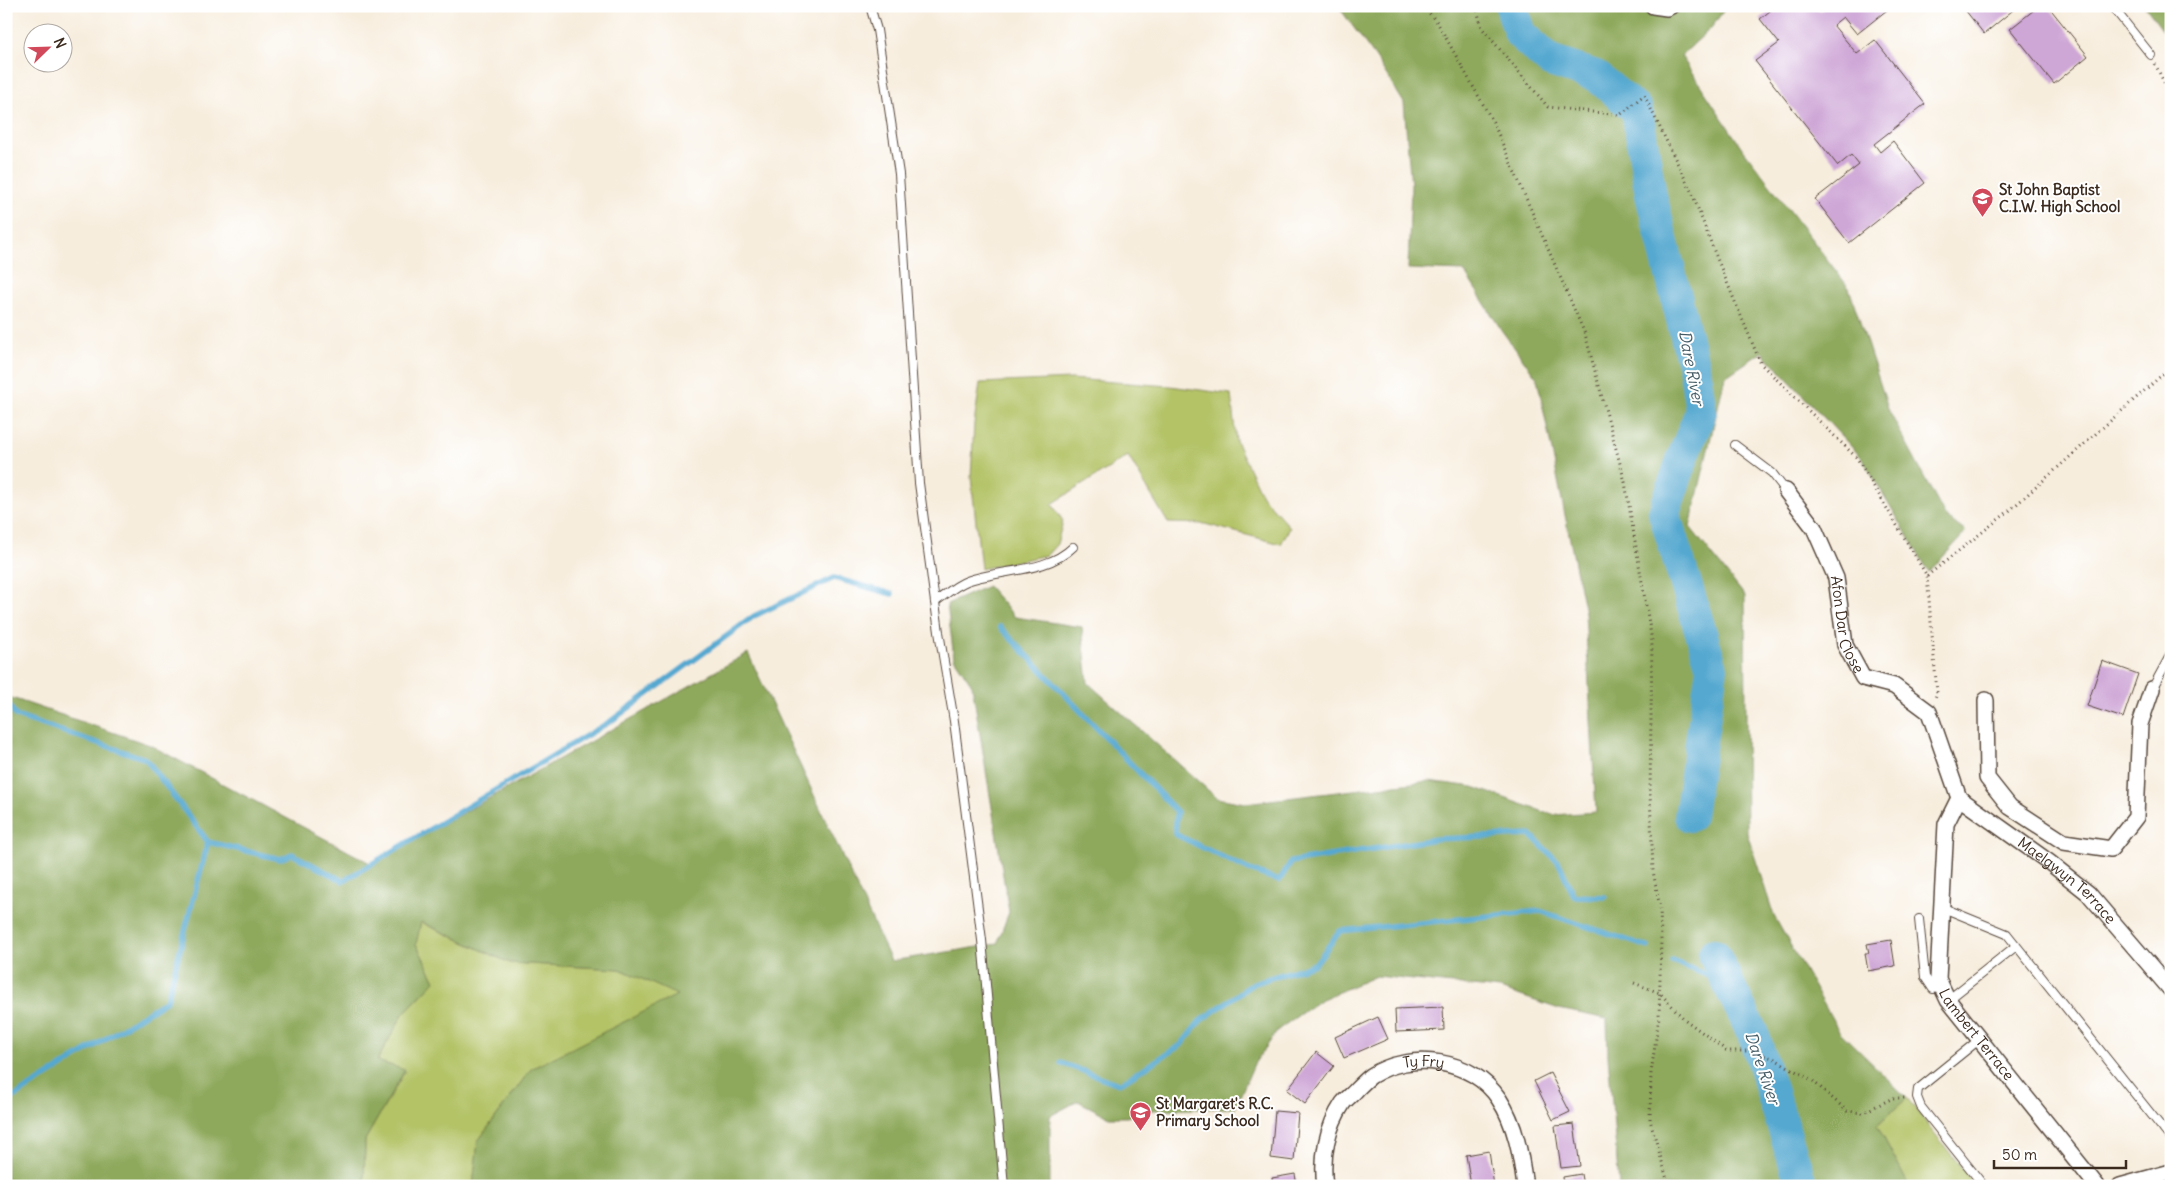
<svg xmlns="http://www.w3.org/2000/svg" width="2177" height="1192" font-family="Delius,sans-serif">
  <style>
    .green { fill: #b3c366; stroke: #777642 }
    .forest { fill: #8ea95b; stroke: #646a3c }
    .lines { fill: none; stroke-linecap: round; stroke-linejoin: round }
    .stream { stroke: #54a8d0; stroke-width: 5.5 }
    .river { stroke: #54a8d0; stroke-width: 32 }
    .building { fill: #cfa7d7 }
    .service-casing { stroke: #57473b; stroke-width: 10 }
    .minor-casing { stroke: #57473b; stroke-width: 18 }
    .path { stroke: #57473b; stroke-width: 3; stroke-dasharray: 1 4; stroke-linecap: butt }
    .service { stroke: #fff; stroke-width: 8 }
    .minor { stroke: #fff; stroke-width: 15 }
    .labels { text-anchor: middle; stroke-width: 4; stroke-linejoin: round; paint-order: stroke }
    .poi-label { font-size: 15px; font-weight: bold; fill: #3b2a1e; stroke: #fff; text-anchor: start }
    .street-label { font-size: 15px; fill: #3b2a1e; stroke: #fff }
    .water-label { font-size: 16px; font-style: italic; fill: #455c65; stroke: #fff }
  </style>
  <rect width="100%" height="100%" fill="#fff"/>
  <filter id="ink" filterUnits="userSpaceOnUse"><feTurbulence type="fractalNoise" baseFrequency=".02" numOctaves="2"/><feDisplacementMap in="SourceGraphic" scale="10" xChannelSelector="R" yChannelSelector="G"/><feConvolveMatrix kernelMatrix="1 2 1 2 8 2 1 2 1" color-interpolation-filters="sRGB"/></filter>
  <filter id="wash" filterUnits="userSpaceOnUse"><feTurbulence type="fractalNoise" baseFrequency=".0096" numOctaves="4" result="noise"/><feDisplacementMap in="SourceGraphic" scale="20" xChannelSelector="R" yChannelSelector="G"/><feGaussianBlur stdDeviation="1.12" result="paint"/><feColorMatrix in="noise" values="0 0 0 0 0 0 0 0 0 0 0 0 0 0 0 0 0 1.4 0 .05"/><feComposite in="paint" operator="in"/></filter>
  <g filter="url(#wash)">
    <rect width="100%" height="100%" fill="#f7eddd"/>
    <!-- green -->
    <g class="green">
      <path d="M 1071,379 L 1170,386 L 1231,394 L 1236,441 L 1262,496 L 1290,527 L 1281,544 L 1205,524 L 1168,523 L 1128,456 L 1052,504 L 1063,521 L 1057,544 L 1047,555 L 981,569 L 971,477 L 974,424 L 980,383 Z"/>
      <path d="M 420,922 L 510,963 L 620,969 L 678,995 L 531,1069 L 478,1141 L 473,1186 L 364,1186 L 365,1140 L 405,1071 L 377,1061 L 403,1014 L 435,981 L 416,944 Z"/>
      <path d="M 1907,1098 L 1976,1186 L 1909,1186 L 1877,1125 Z"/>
    </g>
    <!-- forest -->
    <g class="forest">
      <path d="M 1338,6 L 1727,6 L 1711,28 L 1681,56 L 1742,148 L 1849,288 L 1889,411 L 1945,516 L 1966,532 L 1929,572 L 1862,458 L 1762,352 L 1725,377 L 1690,527 L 1745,596 L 1747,833 L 1774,916 L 1839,1031 L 1907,1098 L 1877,1125 L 1909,1186 L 1619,1186 L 1608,1056 L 1607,1019 L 1559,1009 L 1500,989 L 1376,976 L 1320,1000 L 1279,1029 L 1254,1064 L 1235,1108 L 1152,1110 L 1127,1117 L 1109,1117 L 1078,1101 L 1050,1116 L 1050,1186 L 473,1186 L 478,1141 L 531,1069 L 677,995 L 620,969 L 510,963 L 421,922 L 416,944 L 435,981 L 403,1014 L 377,1061 L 405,1070 L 365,1140 L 364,1186 L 6,1186 L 6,696 L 150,745 L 372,864 L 748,653 L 891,961 L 997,944 L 1009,912 L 972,685 L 954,658 L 947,604 L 988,586 L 1015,617 L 1082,627 L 1088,683 L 1217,798 L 1245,803 L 1429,781 L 1473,787 L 1553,815 L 1596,812 L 1585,613 L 1537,378 L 1502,331 L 1464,271 L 1408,269 L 1411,186 L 1404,103 L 1376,58 Z"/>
      <path d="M 2145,6 L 2171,6 L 2171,35 L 2168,38 Z"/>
    </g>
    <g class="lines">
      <!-- stream -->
      <g class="stream">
        <path d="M 1000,627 L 1177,812 L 1175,834 L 1247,869 L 1279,881 L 1291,862 L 1436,839 L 1531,835 L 1559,863 L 1574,896 L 1605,897"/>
        <path d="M 6,701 L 16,716 L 146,759 L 208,842 L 280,859 L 292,854 L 343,881 L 611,721 L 754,616 L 834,578 L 892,594"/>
        <path d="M 1672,961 L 1729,984"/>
        <path d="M 1061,1063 L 1119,1084 L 1181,1045 L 1200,1021 L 1254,983 L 1315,964 L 1340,931 L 1540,911 L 1648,947"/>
        <path d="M 6,1102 L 167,1000 L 208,842"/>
      </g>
      <!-- river -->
      <g class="river">
        <path d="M 1511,6 L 1520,34 L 1550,61 L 1596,76 L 1637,110 L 1651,195 L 1695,372 L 1701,411 L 1683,457 L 1664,513 L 1712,668 L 1690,816"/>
        <path d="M 1714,954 L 1754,1036 L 1802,1186"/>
      </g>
    </g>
    <g id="blocks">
      <!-- building -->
      <g class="building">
        <path d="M 1776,6 L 1816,6 L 1820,11 L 1826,6 L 1892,6 L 1857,34 L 1843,17 L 1833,25 L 1857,54 L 1875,40 L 1925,104 L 1874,144 L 1880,152 L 1893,141 L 1925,183 L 1849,243 L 1815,199 L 1859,165 L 1851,155 L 1838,166 L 1755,61 L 1779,43 L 1760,19 Z"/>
        <path d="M 1962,6 L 2018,6 L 1984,34 Z"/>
        <path d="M 2039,6 L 2048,6 L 2088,56 L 2054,84 L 2010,29 Z"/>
        <path d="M 2102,661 L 2138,674 L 2123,718 L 2087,706 Z"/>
        <path d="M 1891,940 L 1895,966 L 1868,971 L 1865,953 L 1869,953 L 1867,944 Z"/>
        <path d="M 1443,1007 L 1444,1030 L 1396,1032 L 1395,1009 Z"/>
        <path d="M 1378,1017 L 1388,1039 L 1344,1058 L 1335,1037 Z"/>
        <path d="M 1316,1052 L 1334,1066 L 1305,1104 L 1287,1090 Z"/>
        <path d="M 1550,1073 L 1570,1112 L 1553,1120 L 1534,1081 Z"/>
        <path d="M 1275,1111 L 1298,1113 L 1294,1161 L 1271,1158 Z"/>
        <path d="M 1574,1124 L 1580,1166 L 1561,1168 L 1555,1126 Z"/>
        <path d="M 1489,1151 L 1494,1186 L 1471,1186 L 1466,1155 Z"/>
        <path d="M 1295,1174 L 1297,1186 L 1273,1186 L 1272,1178 Z"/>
        <path d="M 1581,1174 L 1583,1186 L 1564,1186 L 1563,1177 Z"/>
      </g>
    </g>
  </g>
  <g filter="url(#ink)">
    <use href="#blocks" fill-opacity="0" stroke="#57473b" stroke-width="1"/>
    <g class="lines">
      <defs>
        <g id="service">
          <path d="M 870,6 L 877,30 L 899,174 L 919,483 L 939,632 L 954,721 L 982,940 L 1004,1186"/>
          <path d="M 2112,6 L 2151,55"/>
          <path d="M 1735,445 L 1772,473 L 1786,491"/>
          <path d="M 935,602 C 945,595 956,585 967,581 C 1001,569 1047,573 1073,547"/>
          <path d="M 2152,689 L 2171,654"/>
          <path d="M 1941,907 L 2007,934 L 2171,1139"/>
          <path d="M 1919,919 L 1925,977 L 1933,989 L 1942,987"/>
          <path d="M 1948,1000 L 2016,946"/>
          <path d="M 1980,1039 L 1918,1089 L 1917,1097 L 1921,1107 L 1984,1186"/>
        </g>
        <g id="minor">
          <path d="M 1653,6 L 1667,8 L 1671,6"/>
          <path id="s1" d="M 1786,491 L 1814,528 L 1836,578 L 1845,645 L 1863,678 L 1894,686 L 1929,712 L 1959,798 L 2049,862 L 2088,893 L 2171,990"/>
          <path d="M 1986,700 L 1987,778 L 2010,807 L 2064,842 L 2111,849 L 2136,817 L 2140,724 L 2152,689"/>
          <path id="s2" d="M 1959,798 L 1946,824 L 1938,979 L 1948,1000 L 2097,1186"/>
          <path id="s3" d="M 1325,1186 C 1321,1157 1327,1127 1343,1103 C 1347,1098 1353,1094 1357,1089 C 1361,1085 1366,1080 1371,1076 C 1411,1050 1473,1059 1499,1099 C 1516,1125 1521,1156 1525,1186"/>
          <path d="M 2120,1186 L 2171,1172"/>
        </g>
      </defs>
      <!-- service casing -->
      <use href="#service" class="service-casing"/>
      <!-- minor casing -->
      <use href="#minor" class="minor-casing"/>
      <!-- path -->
      <g class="path">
        <path d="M 1423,6 L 1437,22 L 1493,122 L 1585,334 L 1625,482 L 1652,641 L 1650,794 L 1653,871 L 1660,908 L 1661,940 L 1659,1017 L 1651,1073 L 1650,1120 L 1669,1186"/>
        <path d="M 1476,6 L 1482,28 L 1548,107 L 1620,115 L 1644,95 L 1692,193 L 1716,256 L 1761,364 L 1857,458 L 1927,576 L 1937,693 L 1935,698"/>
        <path d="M 2155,64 L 2165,84 L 2171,113"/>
        <path d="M 1927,576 L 2009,511 L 2171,367"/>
        <path d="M 1634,983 L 1660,993 L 1684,1019 L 1727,1051 L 1747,1051 L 1773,1058 L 1813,1081 L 1847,1111 L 1862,1113 L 1893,1098 L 1906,1098"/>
      </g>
      <!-- service -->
      <use href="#service" class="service"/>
      <!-- minor -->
      <use href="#minor" class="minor"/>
    </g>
  </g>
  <!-- icons -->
  <defs>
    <symbol id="school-pin" viewBox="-11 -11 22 30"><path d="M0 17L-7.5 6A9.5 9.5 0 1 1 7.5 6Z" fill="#d1495b" stroke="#fff"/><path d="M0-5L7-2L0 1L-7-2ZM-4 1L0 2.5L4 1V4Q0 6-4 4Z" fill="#fff"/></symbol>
  </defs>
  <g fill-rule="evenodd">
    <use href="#school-pin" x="1970" y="186" width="25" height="34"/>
    <use href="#school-pin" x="1128" y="1100" width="25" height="34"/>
  </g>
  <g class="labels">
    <!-- poi labels -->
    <g class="poi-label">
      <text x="1999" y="195">St John Baptist<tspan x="1999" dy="17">C.I.W. High School</tspan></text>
      <text x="1156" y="1109">St Margaret's R.C.<tspan x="1156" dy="17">Primary School</tspan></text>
    </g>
    <!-- street labels -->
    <g class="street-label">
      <text dy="5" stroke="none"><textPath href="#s1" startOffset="149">Afon Dar Close</textPath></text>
      <text dy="5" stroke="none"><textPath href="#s1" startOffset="509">Maelgwyn Terrace</textPath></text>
      <text dy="5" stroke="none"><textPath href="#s2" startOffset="252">Lambert Terrace</textPath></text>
      <text dy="5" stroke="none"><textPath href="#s3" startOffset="181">Ty Fry</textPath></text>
    </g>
    <!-- water labels -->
    <g class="water-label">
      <text transform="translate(1692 368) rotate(79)" y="6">Dare River</text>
      <text transform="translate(1763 1068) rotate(71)" y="6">Dare River</text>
    </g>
  </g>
  <!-- margin -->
  <rect width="2177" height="1192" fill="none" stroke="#fff" stroke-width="25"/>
  <!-- north arrow -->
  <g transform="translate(48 48) rotate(67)"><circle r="24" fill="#ffffff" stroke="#b1aaa5"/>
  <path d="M0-4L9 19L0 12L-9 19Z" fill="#d1495b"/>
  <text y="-8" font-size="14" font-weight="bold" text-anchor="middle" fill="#3b2a1e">N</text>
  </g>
  <!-- scale -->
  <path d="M1994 1160v8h132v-8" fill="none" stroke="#3b2a1e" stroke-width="2.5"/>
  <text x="2002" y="1160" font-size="15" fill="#3b2a1e" stroke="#ffffff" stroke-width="4" paint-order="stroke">50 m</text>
</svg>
